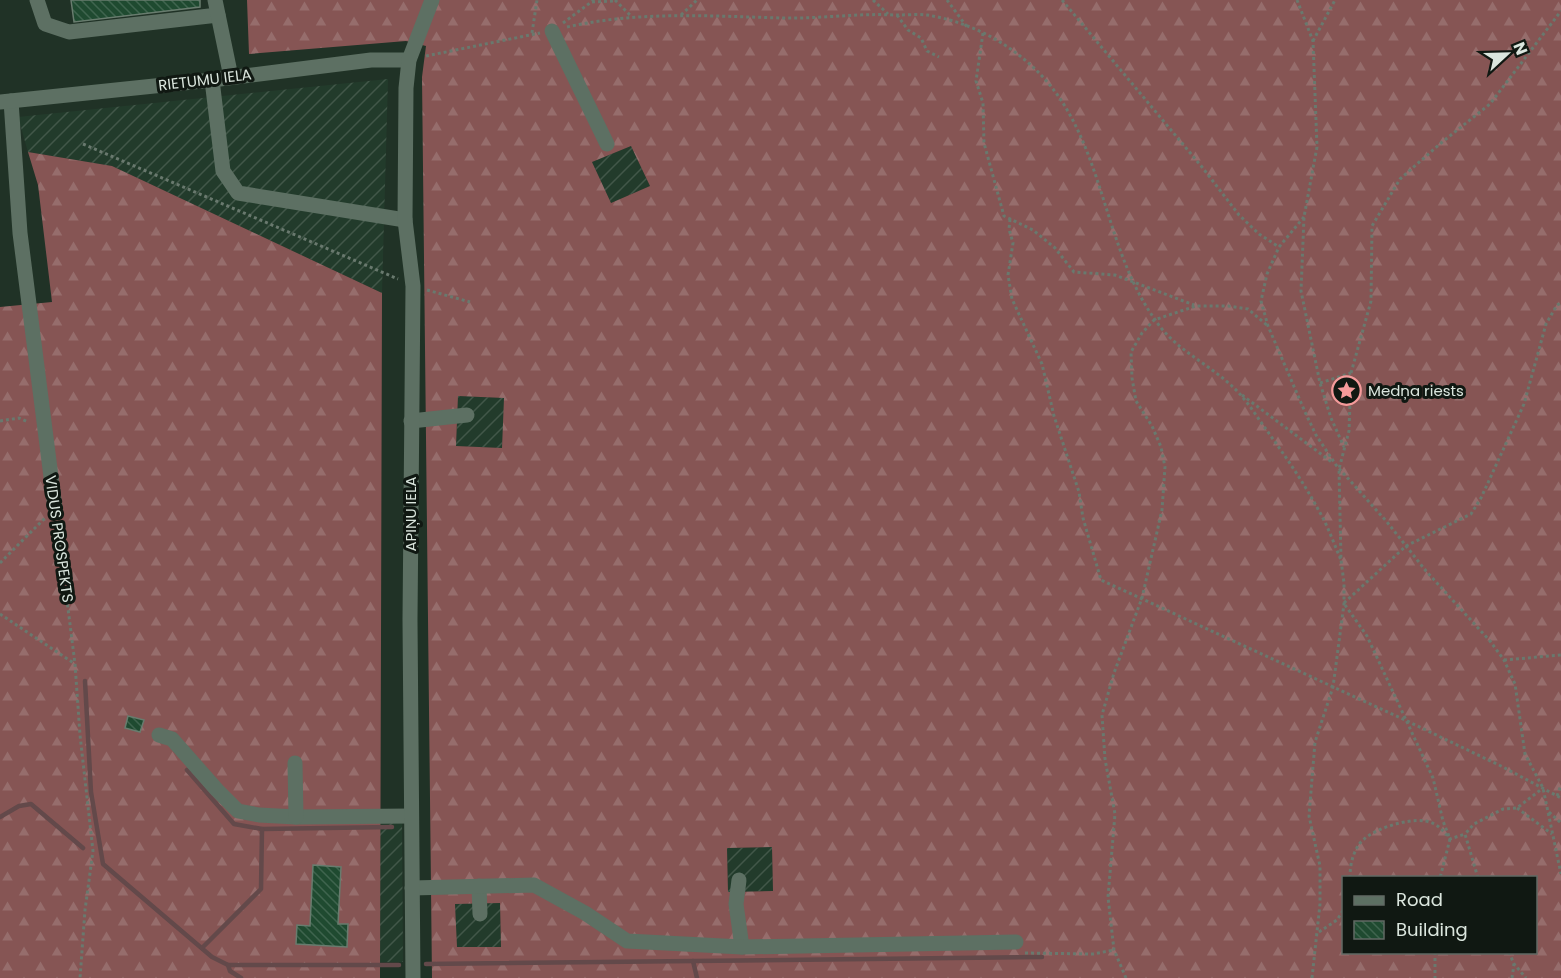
<svg xmlns="http://www.w3.org/2000/svg" width="1561" height="978" font-family="Poppins,sans-serif">
  <style>
    .industrial { fill: url(#industrial-furrows) }
    .forest { fill: url(#forest-firs); fill-rule: evenodd }
    .lines { fill: none; stroke-linecap: round; stroke-linejoin: round }
    .stream { stroke: #63494a; stroke-width: 4.5 }
    .building { fill: url(#building-back-hatch); stroke: #687c6e; stroke-width: 1.5 }
    .path { stroke: #69796e; stroke-width: 3; stroke-dasharray: 3 3; stroke-linecap: butt }
    .minor { stroke: #5d7063; stroke-width: 15 }
    .labels { text-anchor: middle; stroke-width: 6; stroke-linejoin: round; paint-order: stroke }
    .street-label { font-size: 15px; fill: #dbe6de; stroke: #101812 }
    .poi-label { font-size: 15px; fill: #dbe6de; stroke: #101812; text-anchor: start }
  </style>
  <defs>
    <pattern id="industrial-furrows" width="10" height="10" patternUnits="userSpaceOnUse" patternTransform="scale(1.5)"><rect width="10" height="10" fill="#223b2b"/><path d="M-1 1l2-2M0 10L10 0M9 11l2-2" fill="none" stroke="#425749"/></pattern>
    <pattern id="forest-firs" width="22" height="20" patternUnits="userSpaceOnUse" patternTransform="scale(1.5)"><rect width="22" height="20" fill="#865554"/><path d="M5 1l3.5 6h-7zM16 11l3.5 6h-7z" fill="#966d6c"/></pattern>
    <pattern id="building-back-hatch" width="6" height="6" patternUnits="userSpaceOnUse" patternTransform="scale(1.5)"><rect width="6" height="6" fill="#1f4a30"/><path d="M-1 5l2 2M0 0l6 6M5-1l2 2" fill="none" stroke="#3f644e"/></pattern>
  </defs>
  <rect width="100%" height="100%" fill="#203226"/>
  <!-- industrial -->
  <g class="industrial">
    <path d="M 388,79 L 382,293 L 112,166 L 28,152 L 18,117 Z"/>
    <path d="M 631,146 L 650,186 L 611,203 L 592,162 Z"/>
    <path d="M 458,396 L 505,398 L 502,448 L 456,446 Z"/>
    <path d="M 402,820 L 403,962 L 277,963 L 276,822 Z"/>
    <path d="M 772,847 L 773,891 L 728,892 L 727,848 Z"/>
    <path d="M 455,903 L 500,903 L 501,947 L 456,947 Z"/>
  </g>
  <!-- forest -->
  <g class="forest">
    <path d="M 247,0 L 1561,0 L 1561,978 L 432,978 L 422,77 L 426,46 L 406,41 L 249,54 ZM 631,146 L 650,186 L 611,203 L 592,162 ZM 458,396 L 504,398 L 502,448 L 456,446 ZM 772,847 L 773,891 L 728,892 L 727,848 ZM 1344,878 L 1536,878 L 1536,952 L 1344,952 ZM 500,903 L 501,947 L 457,947 L 455,904 Z"/>
    <path d="M 28,152 L 112,166 L 382,293 L 380,978 L 0,978 L 0,307 L 52,302 L 38,185 Z"/>
  </g>
  <g class="lines">
    <!-- stream -->
    <g class="stream">
      <path d="M 85,681 L 91,792 L 103,864 L 212,957 L 228,965 L 399,965"/>
      <path d="M 187,770 L 234,824 L 262,829 L 392,827"/>
      <path d="M 0,817 L 19,806 L 31,804 L 83,848"/>
      <path d="M 202,948 L 261,889 L 262,829"/>
      <path d="M 693,961 L 697,978"/>
      <path d="M 426,964 L 1042,957"/>
      <path d="M 228,965 L 230,971 L 241,978"/>
    </g>
  </g>
  <!-- building -->
  <g class="building">
    <path d="M 71,0 L 200,0 L 200,7 L 74,22 Z"/>
    <path d="M 128,716 L 144,720 L 140,732 L 125,728 Z"/>
    <path d="M 313,865 L 341,867 L 338,924 L 348,924 L 347,947 L 296,944 L 297,925 L 310,926 Z"/>
  </g>
  <g class="lines">
    <!-- path -->
    <g class="path">
      <path d="M 615,0 L 632,17"/>
      <path d="M 873,0 L 888,14"/>
      <path d="M 947,0 L 967,27"/>
      <path d="M 1062,0 L 1202,167 L 1239,215 L 1259,234 L 1279,247"/>
      <path d="M 1297,0 L 1313,41 L 1317,147 L 1304,217 L 1301,291 L 1320,383 L 1331,418 L 1344,447"/>
      <path d="M 592,2 L 615,1"/>
      <path d="M 681,15 L 697,0"/>
      <path d="M 897,15 L 908,30 L 921,38 L 927,51 L 939,57"/>
      <path d="M 563,23 L 594,0"/>
      <path d="M 567,27 C 638,11 709,16 782,18 C 819,19 857,13 895,15 C 905,15 917,14 927,15 C 984,24 1037,59 1066,108 C 1106,175 1110,258 1156,321 C 1176,351 1212,365 1237,391 C 1247,401 1255,414 1263,425 C 1283,453 1303,481 1319,511 C 1328,526 1334,544 1341,560"/>
      <path d="M 532,33 L 537,0"/>
      <path d="M 983,33 L 976,81 L 983,103 L 984,143 L 1004,216 L 1033,230 L 1055,248 L 1074,272 L 1115,275 L 1194,305"/>
      <path d="M 1313,41 L 1335,0"/>
      <path d="M 426,56 L 540,33"/>
      <path d="M 83,144 L 398,279"/>
      <path d="M 1304,217 L 1279,247 L 1267,274 L 1261,301 L 1268,326 L 1305,412 L 1316,435 L 1336,465 L 1387,522 L 1426,571 L 1490,641 L 1504,660 L 1515,684 L 1525,754 L 1543,788 L 1561,874"/>
      <path d="M 1010,219 L 1009,229 L 1013,243 L 1008,275 L 1012,299 L 1042,364 L 1054,416 L 1079,492 L 1083,518 L 1101,580 L 1405,720 L 1501,766 L 1561,798"/>
      <path d="M 427,290 L 470,302"/>
      <path d="M 1320,383 L 1351,373"/>
      <path d="M 1242,395 L 1333,463"/>
      <path d="M 0,421 L 19,418 L 28,422"/>
      <path d="M 57,521 L 75,664 L 80,735 L 93,851 L 85,910 L 80,978"/>
      <path d="M 0,563 L 45,518"/>
      <path d="M 1344,603 L 1406,546 L 1471,514 L 1481,498 L 1524,404 L 1546,324 L 1557,305 L 1561,303"/>
      <path d="M 1345,605 L 1367,636 L 1433,778 L 1443,821 L 1450,839 L 1440,878"/>
      <path d="M 0,614 L 75,664"/>
      <path d="M 1504,660 L 1561,655"/>
      <path d="M 1557,796 L 1561,785"/>
      <path d="M 1517,808 L 1552,834"/>
      <path d="M 1549,812 L 1561,823"/>
      <path d="M 1350,878 C 1350,866 1352,856 1358,846 C 1367,830 1407,818 1425,821 C 1437,823 1443,830 1450,839 L 1465,834"/>
      <path d="M 1478,878 L 1465,834 L 1474,824 L 1503,809 L 1517,808 L 1543,788"/>
      <path d="M 1319,932 L 1337,920 L 1344,909"/>
      <path d="M 1435,952 L 1435,978"/>
      <path d="M 1509,952 L 1514,964 L 1526,978"/>
      <path d="M 1025,953 L 1093,954 L 1114,950"/>
      <path d="M 1126,978 L 1114,950 L 1108,897 L 1115,814 L 1105,759 L 1102,715 L 1114,673 L 1142,598 L 1162,510 L 1165,467 L 1161,447 L 1152,426 L 1136,401 L 1132,378 L 1131,352 L 1142,333 L 1154,320 L 1196,306 L 1228,306 L 1248,309 L 1268,326"/>
      <path d="M 1312,978 L 1320,904 L 1320,866 L 1309,816 L 1315,742 L 1333,687 L 1344,604 L 1344,583 L 1341,560 L 1339,469 L 1349,431 L 1351,373 L 1371,301 L 1372,226 L 1400,179 L 1441,143 L 1490,104 L 1561,11"/>
      <path d="M 1512,978 L 1514,964"/>
    </g>
    <!-- minor -->
    <g class="minor">
      <path d="M 37,0 L 45,24 L 69,32 L 218,15"/>
      <path d="M 215,0 L 231,77"/>
      <path d="M 552,31 L 607,144"/>
      <path d="M 212,80 L 223,171 L 238,193 L 405,220"/>
      <path d="M 11,101 L 20,233 L 55,508"/>
      <path d="M 0,102 L 212,80 L 371,60 L 409,60"/>
      <path d="M 411,421 L 467,415"/>
      <path d="M 159,735 L 172,739 L 217,790 L 238,811 L 259,815 L 296,817 L 411,816"/>
      <path d="M 295,763 L 296,817"/>
      <path d="M 739,880 L 736,904 L 742,947"/>
      <path d="M 479,886 L 480,914"/>
      <path d="M 412,888 L 534,885 L 585,913 L 627,941 L 742,947 L 1016,942"/>
      <path d="M 413,978 L 410,620 L 413,286 L 405,220 L 406,88 L 409,60 L 432,0"/>
    </g>
  </g>
  <!-- icons -->
  <defs>
    <symbol id="sight-ring" viewBox="-11 -11 22 22"><circle r="9.5" fill="#101812" stroke="#f59b9b" stroke-width="1.5"/><path d="M0-6L1.8-2.2L6-1.7L2.9 1.2L3.7 5.4L0 3.3L-3.7 5.4L-2.9 1.2L-6-1.7L-1.8-2.2Z" fill="#f59b9b"/></symbol>
  </defs>
  <g fill-rule="evenodd">
    <use href="#sight-ring" x="1330" y="374" width="33" height="33"/>
  </g>
  <g class="labels">
    <!-- street labels -->
    <g class="street-label">
      <text transform="translate(205 80) rotate(-7)" y="5">RIETUMU IELA</text>
      <text transform="translate(411 514) rotate(-90)" y="5">APIŅU IELA</text>
      <text transform="translate(59 539) rotate(82)" y="5">VIDUS PROSPEKTS</text>
    </g>
    <!-- poi labels -->
    <g class="poi-label">
      <text x="1368" y="396">Medņa riests</text>
    </g>
  </g>
  <!-- legend -->
  <rect x="1342" y="876" width="195" height="78" fill="#101812" stroke="#616a64" stroke-width="1.5"/>
  <rect x="1354" y="896" width="30" height="9" fill="#5d7063" stroke="#616a64" stroke-width="1.5"/>
  <text x="1396" y="906" font-size="18" fill="#dbe6de">Road</text>
  <rect x="1354" y="921" width="30" height="18" fill="url(#building-back-hatch)" stroke="#616a64" stroke-width="1.5"/>
  <text x="1396" y="936" font-size="18" fill="#dbe6de">Building</text>
  <!-- north arrow -->
  <g transform="translate(1507 54) rotate(68)" stroke="#101812" stroke-width="4.5" paint-order="stroke">
  <path d="M0-4.5L10 22L0 15L-10 22Z" fill="#dbe6de"/>
  <text y="-9" font-size="16" font-weight="bold" text-anchor="middle" fill="#dbe6de">N</text>
  </g>
</svg>
